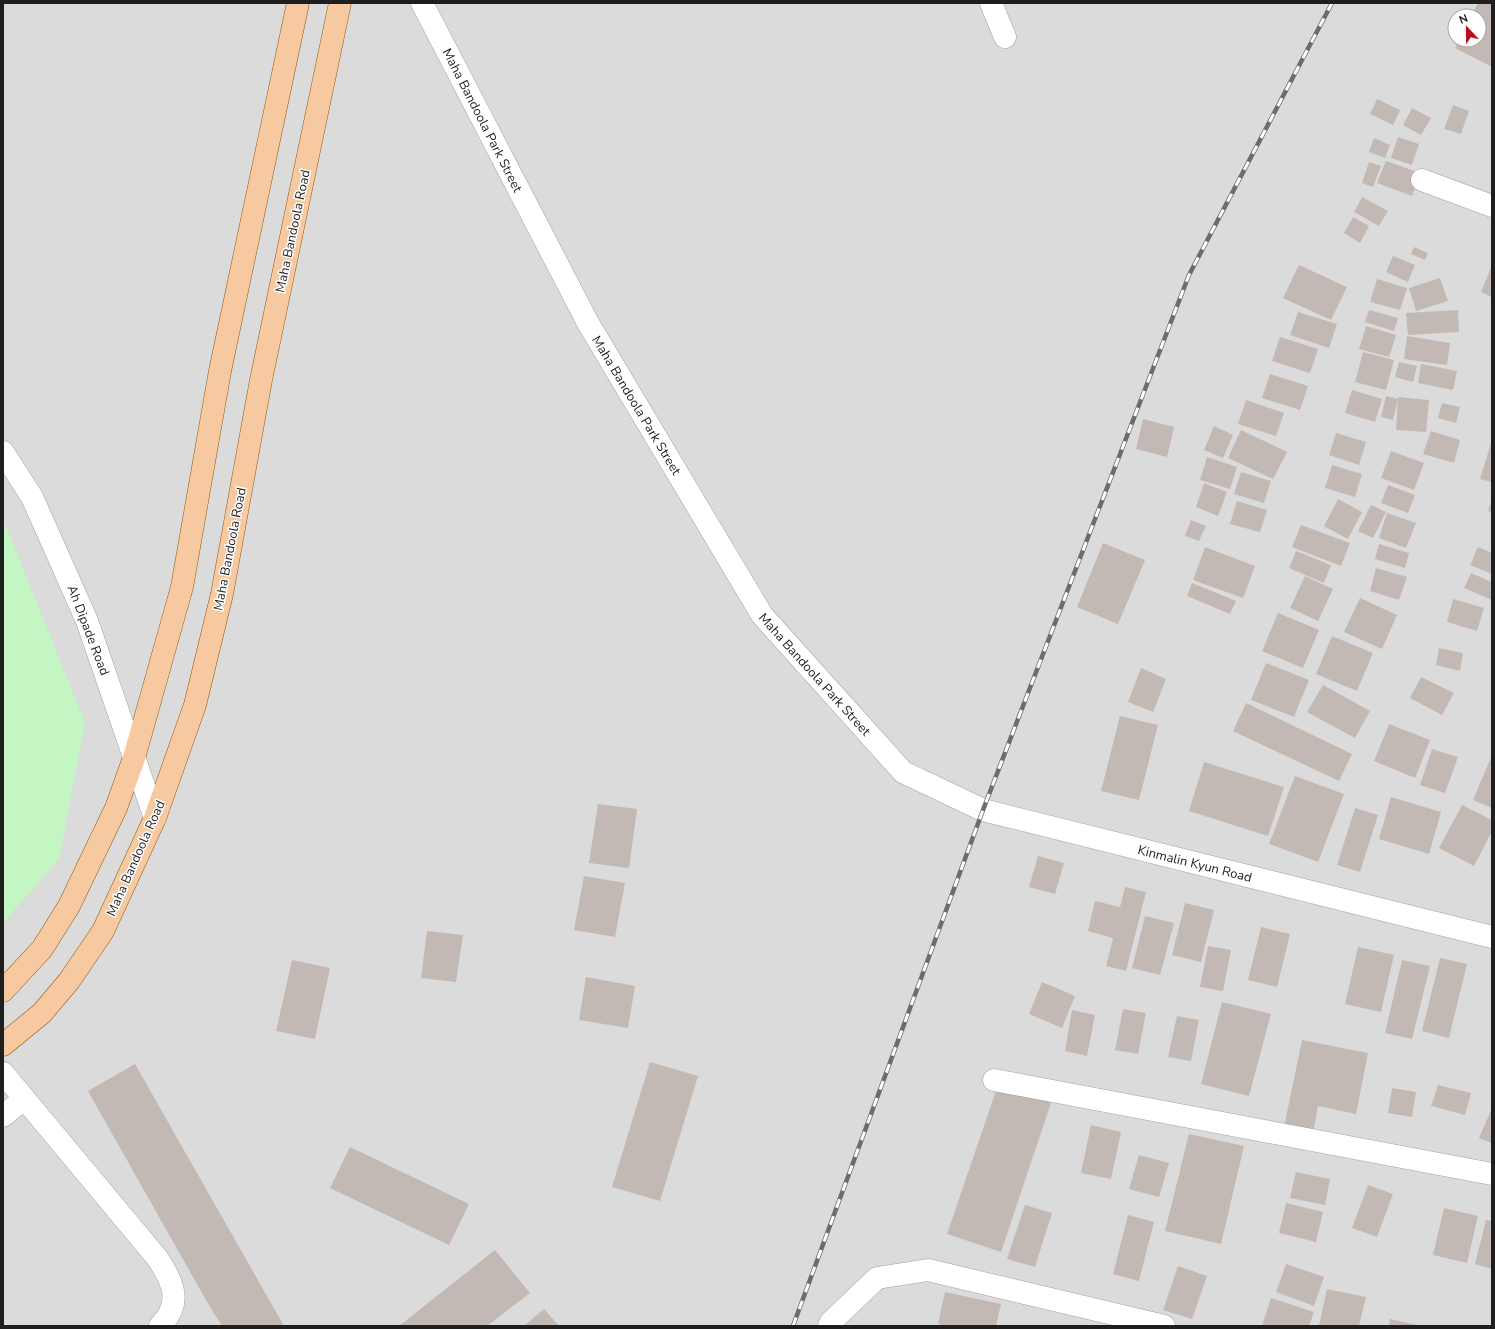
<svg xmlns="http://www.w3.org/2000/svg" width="1495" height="1329" font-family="'Nunito Sans',sans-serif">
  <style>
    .residential { fill: #dcdbdb; fill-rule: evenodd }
    .park { fill: #c3f6c3 }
    .building { fill: #c2b9b4 }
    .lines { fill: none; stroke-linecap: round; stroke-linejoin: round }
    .minor-casing { stroke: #a2a2a2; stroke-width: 23 }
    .major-casing { stroke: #905607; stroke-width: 23 }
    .minor { stroke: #fff; stroke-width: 22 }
    .major { stroke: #f7c9a0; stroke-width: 22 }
    .rail-casing { stroke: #6c6c6c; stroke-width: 4.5 }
    .rail { stroke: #fff; stroke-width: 3; stroke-dasharray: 9; stroke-linecap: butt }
    .labels { text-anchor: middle; stroke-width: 3; stroke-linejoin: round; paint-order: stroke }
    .street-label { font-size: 13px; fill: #1e1e1e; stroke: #fff }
  </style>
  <rect width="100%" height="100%" fill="#eeeae4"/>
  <!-- residential -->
  <path class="residential" d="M 3,3 L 1492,3 L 1492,1326 L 3,1326 ZM 1455,16 L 1479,16 L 1479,40 L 1455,40 Z"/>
  <!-- park -->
  <path class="park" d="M 3,519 L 85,723 L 59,859 L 3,923 Z"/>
  <!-- building -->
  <g class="building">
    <path d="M 1478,3 L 1492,3 L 1492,67 L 1455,48 L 1459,40 L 1479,40 L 1479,16 L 1471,16 Z"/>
    <path d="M 1377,99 L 1400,110 L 1393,125 L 1370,114 Z"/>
    <path d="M 1453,105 L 1469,111 L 1461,134 L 1444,129 Z"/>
    <path d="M 1412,108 L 1431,118 L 1421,135 L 1403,125 Z"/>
    <path d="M 1398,137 L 1419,144 L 1412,165 L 1391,158 Z"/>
    <path d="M 1374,138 L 1390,145 L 1385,158 L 1369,152 Z"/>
    <path d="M 1386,161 L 1420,173 L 1412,196 L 1377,183 Z"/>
    <path d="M 1369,162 L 1381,166 L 1373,187 L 1362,183 Z"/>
    <path d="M 1362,197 L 1388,211 L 1379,226 L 1354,212 Z"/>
    <path d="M 1353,217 L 1369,226 L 1360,243 L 1344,233 Z"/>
    <path d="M 1414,247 L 1428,253 L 1425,260 L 1411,254 Z"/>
    <path d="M 1393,256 L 1415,265 L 1408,282 L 1386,272 Z"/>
    <path d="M 1299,265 L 1347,287 L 1331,320 L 1283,298 Z"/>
    <path d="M 1492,265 L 1492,297 L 1481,292 Z"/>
    <path d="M 1440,278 L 1448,301 L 1416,311 L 1409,288 Z"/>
    <path d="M 1377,279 L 1407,288 L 1400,310 L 1370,302 Z"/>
    <path d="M 1369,310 L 1398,318 L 1394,331 L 1365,322 Z"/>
    <path d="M 1458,310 L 1459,332 L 1408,335 L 1406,313 Z"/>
    <path d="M 1298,312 L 1337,324 L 1329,348 L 1290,335 Z"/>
    <path d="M 1366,326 L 1396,335 L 1389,357 L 1359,349 Z"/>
    <path d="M 1407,336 L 1450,343 L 1447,365 L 1404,359 Z"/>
    <path d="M 1280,337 L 1318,349 L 1310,373 L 1272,361 Z"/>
    <path d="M 1363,352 L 1394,360 L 1386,390 L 1355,382 Z"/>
    <path d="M 1399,362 L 1417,366 L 1413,382 L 1395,377 Z"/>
    <path d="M 1421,364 L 1457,371 L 1453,390 L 1418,383 Z"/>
    <path d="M 1270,374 L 1308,386 L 1300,410 L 1262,398 Z"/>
    <path d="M 1352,390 L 1382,399 L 1375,422 L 1345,413 Z"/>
    <path d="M 1386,396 L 1398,399 L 1393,420 L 1381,417 Z"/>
    <path d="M 1398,397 L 1429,400 L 1426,432 L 1396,430 Z"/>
    <path d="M 1246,400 L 1284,413 L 1276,436 L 1238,424 Z"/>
    <path d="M 1442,403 L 1460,407 L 1456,423 L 1438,418 Z"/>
    <path d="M 1143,419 L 1174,427 L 1167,457 L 1136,449 Z"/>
    <path d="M 1214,426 L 1233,435 L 1223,458 L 1204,450 Z"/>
    <path d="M 1241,430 L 1287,452 L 1273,479 L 1228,458 Z"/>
    <path d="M 1431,431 L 1460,440 L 1454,463 L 1423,454 Z"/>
    <path d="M 1336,433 L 1366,442 L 1359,465 L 1329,455 Z"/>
    <path d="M 1492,440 L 1492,482 L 1480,479 Z"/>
    <path d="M 1391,451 L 1424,463 L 1414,490 L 1381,478 Z"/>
    <path d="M 1207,457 L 1237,467 L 1230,489 L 1200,480 Z"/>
    <path d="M 1332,465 L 1362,474 L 1355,497 L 1325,488 Z"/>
    <path d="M 1241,472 L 1271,481 L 1264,503 L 1234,494 Z"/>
    <path d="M 1204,483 L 1227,492 L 1218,516 L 1196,507 Z"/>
    <path d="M 1388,485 L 1415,495 L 1408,513 L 1381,503 Z"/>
    <path d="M 1338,499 L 1362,512 L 1348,539 L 1324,526 Z"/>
    <path d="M 1492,499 L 1492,512 L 1488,511 Z"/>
    <path d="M 1237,501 L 1267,510 L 1260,532 L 1230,524 Z"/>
    <path d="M 1371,505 L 1386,512 L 1373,538 L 1358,531 Z"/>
    <path d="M 1387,513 L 1416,523 L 1406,548 L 1379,538 Z"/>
    <path d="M 1191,520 L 1206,526 L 1199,541 L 1185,536 Z"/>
    <path d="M 1301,525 L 1350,543 L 1341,566 L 1292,547 Z"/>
    <path d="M 1103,543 L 1145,560 L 1118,624 L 1077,607 Z"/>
    <path d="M 1379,544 L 1409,553 L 1405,568 L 1375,559 Z"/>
    <path d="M 1205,547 L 1255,566 L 1243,598 L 1193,580 Z"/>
    <path d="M 1478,547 L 1492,553 L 1492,574 L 1470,565 Z"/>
    <path d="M 1296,551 L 1331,565 L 1324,583 L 1289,568 Z"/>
    <path d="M 1376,568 L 1407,577 L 1399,600 L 1370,591 Z"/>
    <path d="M 1471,573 L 1492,582 L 1492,600 L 1464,588 Z"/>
    <path d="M 1305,576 L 1333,589 L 1318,621 L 1290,608 Z"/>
    <path d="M 1192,583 L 1236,601 L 1230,614 L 1187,596 Z"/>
    <path d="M 1360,598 L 1397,615 L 1382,649 L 1344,632 Z"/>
    <path d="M 1453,599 L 1484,608 L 1477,631 L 1447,622 Z"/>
    <path d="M 1278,613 L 1319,630 L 1303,668 L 1262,651 Z"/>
    <path d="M 1332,636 L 1373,653 L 1357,691 L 1316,674 Z"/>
    <path d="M 1439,648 L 1463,653 L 1460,671 L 1436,665 Z"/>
    <path d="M 1266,663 L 1309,680 L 1294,717 L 1251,700 Z"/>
    <path d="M 1141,668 L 1166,679 L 1153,712 L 1128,702 Z"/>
    <path d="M 1421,677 L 1454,693 L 1442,715 L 1410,698 Z"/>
    <path d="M 1323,685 L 1370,711 L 1355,738 L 1307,712 Z"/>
    <path d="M 1246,703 L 1352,754 L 1339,781 L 1233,731 Z"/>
    <path d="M 1120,716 L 1158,725 L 1139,800 L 1101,791 Z"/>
    <path d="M 1389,724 L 1430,740 L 1415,778 L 1374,761 Z"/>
    <path d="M 1432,749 L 1458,757 L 1445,793 L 1420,785 Z"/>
    <path d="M 1492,755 L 1492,808 L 1473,800 Z"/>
    <path d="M 1204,762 L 1284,787 L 1268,836 L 1189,811 Z"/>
    <path d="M 1295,776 L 1344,794 L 1318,862 L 1269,844 Z"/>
    <path d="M 1391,797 L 1441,812 L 1429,854 L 1379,839 Z"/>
    <path d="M 598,804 L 637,809 L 629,868 L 589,863 Z"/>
    <path d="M 1462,805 L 1492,820 L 1492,831 L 1474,866 L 1439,848 Z"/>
    <path d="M 1355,808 L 1378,815 L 1360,872 L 1337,865 Z"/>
    <path d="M 1038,856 L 1064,863 L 1055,894 L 1029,887 Z"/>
    <path d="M 584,876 L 625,883 L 615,937 L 574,930 Z"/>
    <path d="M 1125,887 L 1146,892 L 1126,971 L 1106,966 L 1113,938 L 1088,931 L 1095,901 L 1120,907 Z"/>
    <path d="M 1185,903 L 1214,910 L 1201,962 L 1172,955 Z"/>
    <path d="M 1145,916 L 1174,923 L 1160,975 L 1132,968 Z"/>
    <path d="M 1261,927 L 1290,934 L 1277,987 L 1248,980 Z"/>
    <path d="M 427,931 L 463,935 L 456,982 L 421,978 Z"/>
    <path d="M 1208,946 L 1231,950 L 1223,991 L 1200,987 Z"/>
    <path d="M 1358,947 L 1394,955 L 1381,1012 L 1345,1004 Z"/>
    <path d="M 1440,958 L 1467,964 L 1449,1038 L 1422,1031 Z"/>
    <path d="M 292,960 L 330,968 L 315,1039 L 276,1031 Z"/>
    <path d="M 1402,960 L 1430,966 L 1412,1039 L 1385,1033 Z"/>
    <path d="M 586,977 L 635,986 L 628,1028 L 579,1020 Z"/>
    <path d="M 1042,982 L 1075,996 L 1062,1028 L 1029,1014 Z"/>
    <path d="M 1222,1002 L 1271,1014 L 1249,1096 L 1201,1084 Z"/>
    <path d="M 1123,1009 L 1146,1013 L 1138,1054 L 1115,1050 Z"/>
    <path d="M 1072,1010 L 1095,1015 L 1087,1056 L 1065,1051 Z"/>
    <path d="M 1177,1016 L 1199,1020 L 1191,1061 L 1168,1057 Z"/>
    <path d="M 1302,1040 L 1368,1053 L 1356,1114 L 1318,1106 L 1313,1133 L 1284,1127 Z"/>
    <path d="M 650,1062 L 698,1076 L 660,1201 L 612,1187 Z"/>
    <path d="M 135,1064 L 263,1289 L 284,1326 L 222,1326 L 207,1302 L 88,1091 Z"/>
    <path d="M 999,1082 L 1052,1100 L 1001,1252 L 947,1234 Z"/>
    <path d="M 1438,1085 L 1471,1093 L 1465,1115 L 1431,1106 Z"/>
    <path d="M 1392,1088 L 1416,1092 L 1412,1117 L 1388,1113 Z"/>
    <path d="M 1492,1108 L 1492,1143 L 1479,1138 Z"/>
    <path d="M 1091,1125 L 1121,1132 L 1111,1179 L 1081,1173 Z"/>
    <path d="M 1189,1134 L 1244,1146 L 1221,1244 L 1165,1231 Z"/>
    <path d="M 350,1147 L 469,1204 L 449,1245 L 330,1188 Z"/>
    <path d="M 1139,1155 L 1169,1163 L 1159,1197 L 1129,1189 Z"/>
    <path d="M 1296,1172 L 1330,1179 L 1325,1205 L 1290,1198 Z"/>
    <path d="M 1368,1185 L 1393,1194 L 1377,1237 L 1352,1228 Z"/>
    <path d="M 1286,1203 L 1323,1212 L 1316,1242 L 1279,1233 Z"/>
    <path d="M 1025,1205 L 1052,1213 L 1035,1267 L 1007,1259 Z"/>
    <path d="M 1444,1208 L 1478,1216 L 1467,1263 L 1433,1255 Z"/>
    <path d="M 1128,1215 L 1154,1222 L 1139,1281 L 1113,1274 Z"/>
    <path d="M 1486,1220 L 1492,1221 L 1492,1269 L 1475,1264 Z"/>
    <path d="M 495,1250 L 530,1293 L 487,1326 L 399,1326 Z"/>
    <path d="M 1286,1264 L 1324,1277 L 1314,1306 L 1276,1292 Z"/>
    <path d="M 1178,1266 L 1207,1276 L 1192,1319 L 1163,1310 Z"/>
    <path d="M 1327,1289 L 1366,1297 L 1359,1326 L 1319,1326 Z"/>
    <path d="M 945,1292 L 1001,1304 L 996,1326 L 947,1326 L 938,1324 Z"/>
    <path d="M 1271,1298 L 1314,1312 L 1309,1326 L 1262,1326 Z"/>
    <path d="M 544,1309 L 559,1326 L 524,1326 Z"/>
    <path d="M 1390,1319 L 1418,1325 L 1418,1326 L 1389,1326 Z"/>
  </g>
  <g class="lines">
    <defs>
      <g id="minor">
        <path d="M 422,3 L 588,323 L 762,615 L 903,772 L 983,810 L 1492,937"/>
        <path d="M 991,3 L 1005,37"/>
        <path d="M 1422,180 L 1492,206"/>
        <path d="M 3,452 L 32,497 L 87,621 L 155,818"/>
        <path d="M 3,1073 L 158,1259 C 173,1282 183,1303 160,1326"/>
        <path d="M 994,1080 L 1492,1174"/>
        <path d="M 3,1116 L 24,1099"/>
        <path d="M 829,1326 L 831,1322 L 877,1278 L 928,1270 L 1164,1326"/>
      </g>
      <g id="major">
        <path d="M 3,991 L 42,949 L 69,906 L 116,808 L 134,758 L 182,587 L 220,371 L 298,3"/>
        <path d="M 3,1045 L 42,1013 L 69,981 L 103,931 L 155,818 L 195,705 L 222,594 L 261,380 L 340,3"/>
      </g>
    </defs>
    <!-- minor casing -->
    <use href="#minor" class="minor-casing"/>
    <!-- major casing -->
    <use href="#major" class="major-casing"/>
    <!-- minor -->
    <use href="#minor" class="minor"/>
    <!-- major -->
    <use href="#major" class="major"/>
    <defs>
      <path id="rail" d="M 793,1326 L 983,810 L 1189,275 L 1332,3"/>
    </defs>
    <!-- rail casing -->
    <use href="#rail" class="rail-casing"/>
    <!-- rail -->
    <use href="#rail" class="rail"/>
  </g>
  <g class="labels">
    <!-- street labels -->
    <g class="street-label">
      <text transform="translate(483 120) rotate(63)" y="5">Maha Bandoola Park Street</text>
      <text transform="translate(292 231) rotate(-78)" y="5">Maha Bandoola Road</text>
      <text transform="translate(637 405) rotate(59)" y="5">Maha Bandoola Park Street</text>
      <text transform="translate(229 549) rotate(-79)" y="5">Maha Bandoola Road</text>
      <text transform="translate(89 630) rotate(69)" y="5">Ah Dipade Road</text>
      <text transform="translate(815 674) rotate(48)" y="5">Maha Bandoola Park Street</text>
      <text transform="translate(135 858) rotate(-66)" y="5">Maha Bandoola Road</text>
      <text transform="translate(1195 863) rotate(14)" y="5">Kinmalin Kyun Road</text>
    </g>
  </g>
  <!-- border -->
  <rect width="1495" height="1329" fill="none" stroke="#1e1e1e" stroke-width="8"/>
  <!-- north arrow -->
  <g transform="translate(1467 28) rotate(338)"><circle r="19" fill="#ffffff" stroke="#a5a5a5"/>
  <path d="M0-3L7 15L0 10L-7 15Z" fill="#c10a1b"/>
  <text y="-6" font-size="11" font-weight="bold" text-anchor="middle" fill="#1e1e1e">N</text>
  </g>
</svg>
